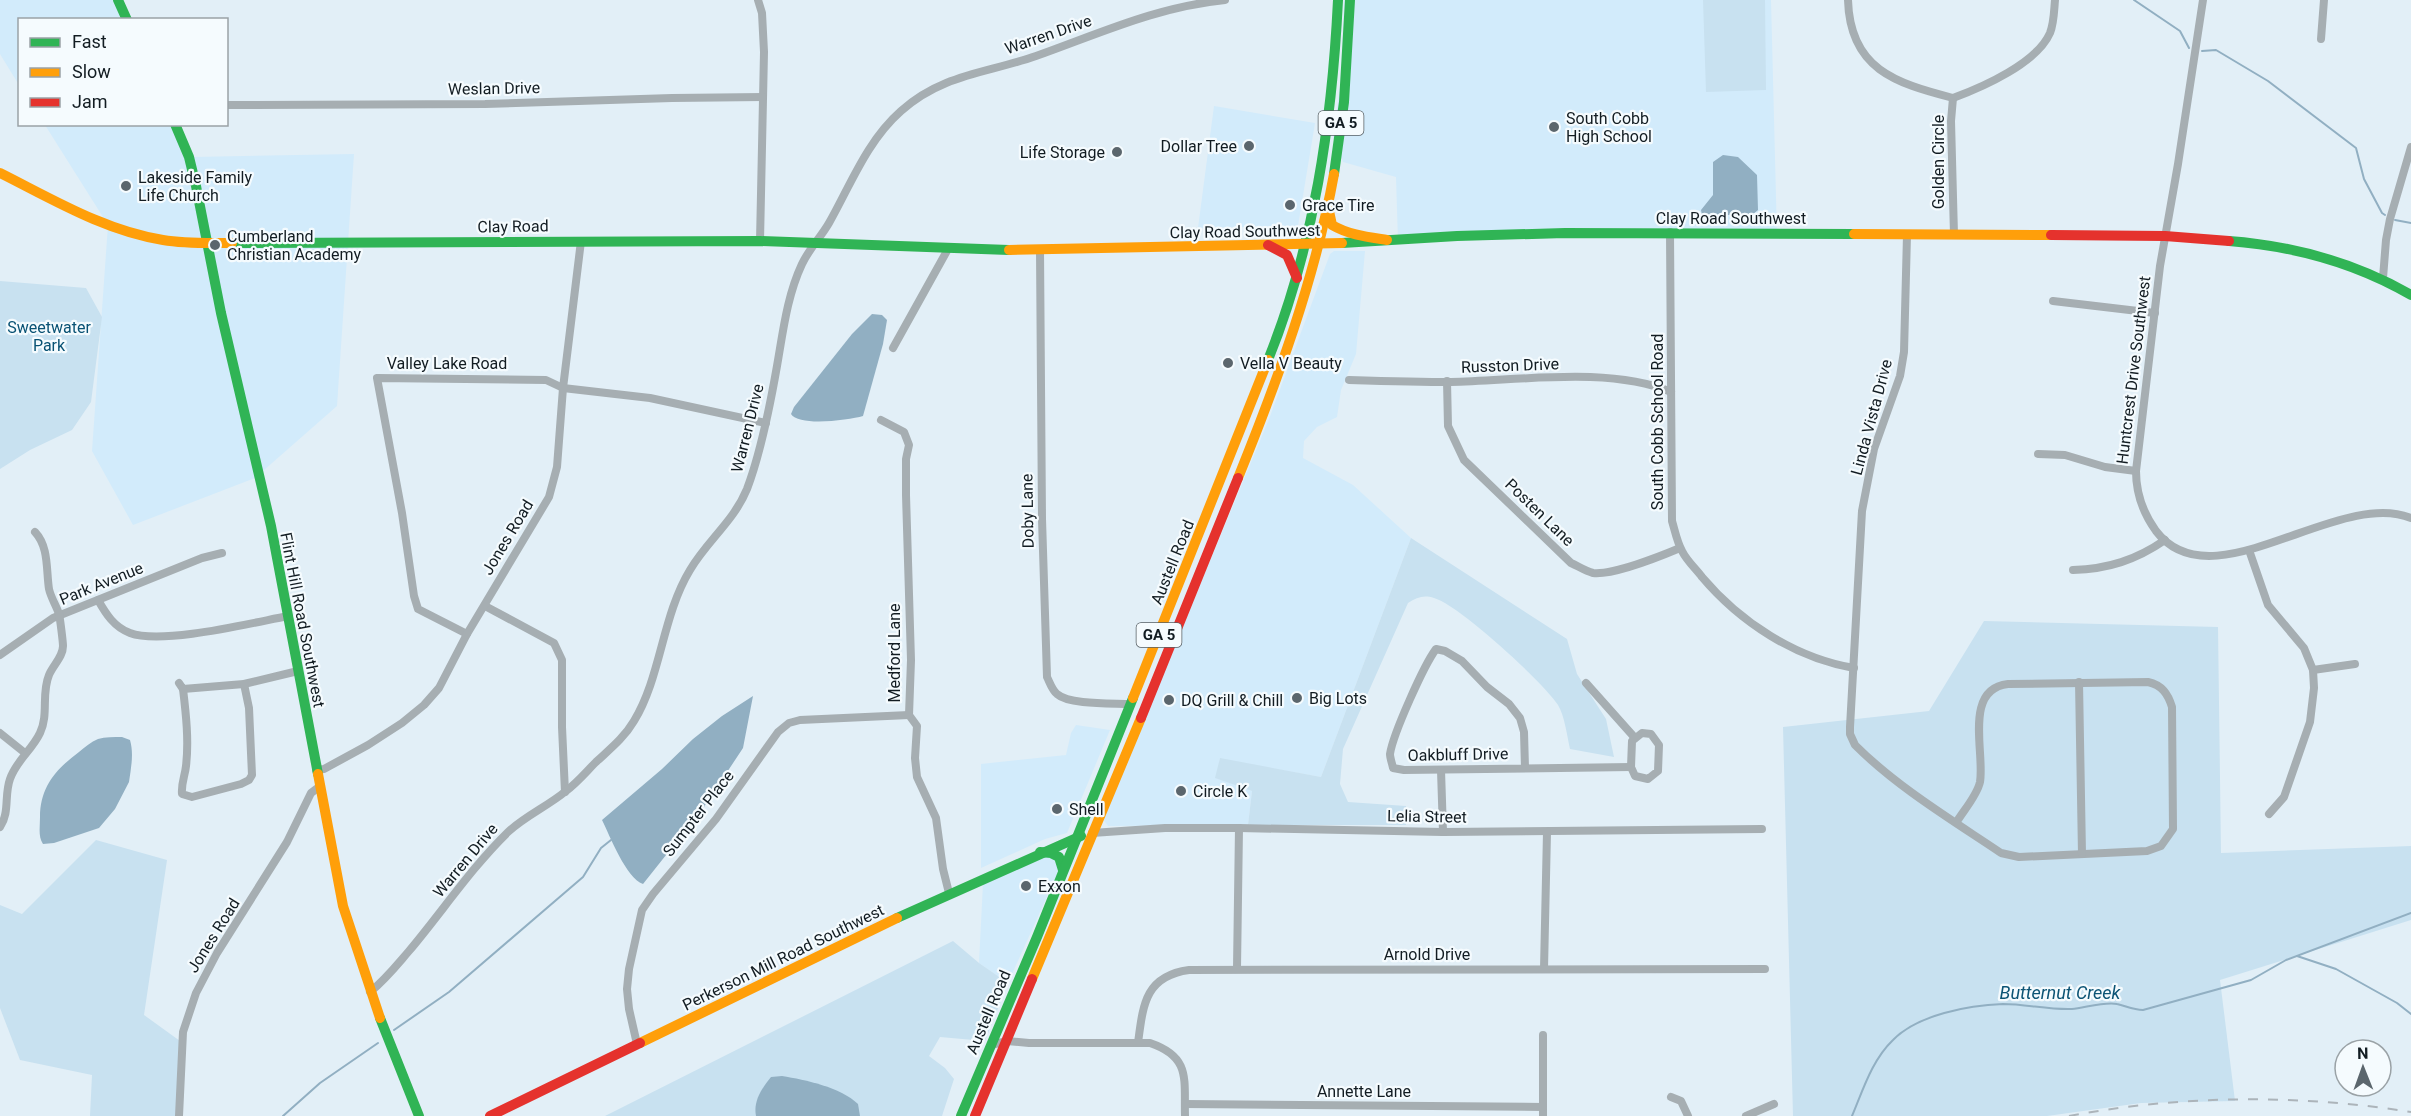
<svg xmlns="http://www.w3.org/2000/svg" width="2411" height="1116" font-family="Roboto,sans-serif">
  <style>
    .built { fill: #d2ebfb }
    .green { fill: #c8e1f0 }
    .water { fill: #91afc2 }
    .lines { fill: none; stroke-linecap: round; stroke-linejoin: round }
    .stream { stroke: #91afc2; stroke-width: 2 }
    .street { stroke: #a6aeb2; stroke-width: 8 }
    .fast { stroke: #30b455; stroke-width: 10 }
    .slow { stroke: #ff9f0a; stroke-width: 10 }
    .jam { stroke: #e5322d; stroke-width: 10 }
    .rail { stroke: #acb4ba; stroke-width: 2; stroke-dasharray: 10 10; stroke-linecap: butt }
    .poi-dot { fill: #5b666d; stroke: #f5fbfe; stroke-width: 2 }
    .labels { text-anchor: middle; stroke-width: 4.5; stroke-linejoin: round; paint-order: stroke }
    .shield { fill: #f5fbfe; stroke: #565f64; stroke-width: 1.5 }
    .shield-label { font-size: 15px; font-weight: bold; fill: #121c22 }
    .street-label { font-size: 16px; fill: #121c22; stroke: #f5fbfe }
    .poi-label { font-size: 16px; fill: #121c22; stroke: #f5fbfe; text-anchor: start }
    .park-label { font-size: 16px; fill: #095274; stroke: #f5fbfe }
    .water-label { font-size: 18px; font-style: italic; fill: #0c5475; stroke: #f5fbfe }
  </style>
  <rect width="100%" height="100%" fill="#e2eff7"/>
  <!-- built -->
  <g class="built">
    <path d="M 0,0 L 118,0 L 127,19 L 20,20 L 19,85 L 0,54 Z"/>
    <path d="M 1344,0 L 1771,0 L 1777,237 L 1676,235 L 1398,242 L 1396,177 L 1343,162 L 1333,137 L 1341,80 Z"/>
    <path d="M 1214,106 L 1315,123 L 1298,226 L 1198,228 Z"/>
    <path d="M 45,125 L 176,125 L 192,157 L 354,154 L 337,406 L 255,478 L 133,525 L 92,451 L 108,225 Z"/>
    <path d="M 1334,251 L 1365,251 L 1356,354 L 1341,390 L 1337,417 L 1317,427 L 1304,441 L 1303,458 L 1353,485 L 1411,538 L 1321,777 L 1220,759 L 1216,778 L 1252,791 L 1248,825 L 1108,826 L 1103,819 L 1269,419 L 1330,254 Z"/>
    <path d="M 1076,725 L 1110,730 L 1067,833 L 1045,839 L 981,868 L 981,764 L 1066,755 L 1071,733 Z"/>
    <path d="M 1045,857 L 1054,857 L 1059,870 L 1008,983 L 979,963 L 983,883 Z"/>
  </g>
  <!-- green -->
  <g class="green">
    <path d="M 1703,0 L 1765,0 L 1766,90 L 1706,92 Z"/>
    <path d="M 0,281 L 86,288 L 102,317 L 91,402 L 72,430 L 30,450 L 0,469 Z"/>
    <path d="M 1411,538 L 1567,639 L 1577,674 L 1606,719 L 1614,757 L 1570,749 C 1567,736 1565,717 1558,705 C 1544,683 1458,604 1434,598 C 1424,595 1417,597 1408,603 L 1343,749 L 1340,784 L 1348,802 L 1406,806 L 1406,825 L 1248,825 L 1252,791 L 1215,778 L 1220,758 L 1321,777 Z"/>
    <path d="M 1984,621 L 2218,627 L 2221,853 L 2411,846 L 2411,920 L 2220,980 L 2235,1101 L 2141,1103 L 2047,1116 L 1793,1116 L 1783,727 L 1929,711 Z"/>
    <path d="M 96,840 L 167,860 L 144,1015 L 180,1041 L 180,1116 L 90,1116 L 92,1075 L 20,1060 L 0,1008 L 0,905 L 22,914 Z"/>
    <path d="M 953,941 L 979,963 L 1008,983 L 985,1041 L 940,1037 L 929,1056 L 945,1068 L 954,1079 L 942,1116 L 605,1116 Z"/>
  </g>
  <!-- water -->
  <g class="water">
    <path d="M 1723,155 L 1738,157 L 1757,175 L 1758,210 L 1752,215 L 1702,215 L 1701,210 L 1713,195 L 1713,162 Z"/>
    <path d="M 872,314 L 882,315 L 887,320 L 883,344 L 863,416 C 849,420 799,427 791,414 L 794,407 L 852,334 Z"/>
    <path d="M 753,696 L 743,748 L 704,807 L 696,823 L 680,832 L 674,845 L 643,884 C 626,878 610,836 602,820 L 662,769 L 693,739 L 722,716 Z"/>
    <path d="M 122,737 L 130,740 C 134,754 131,768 129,782 L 115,809 L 99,828 L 54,843 L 43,844 C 38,837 40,827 40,817 C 40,787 56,769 79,752 C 85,747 91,742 98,739 C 105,737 114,737 122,737 Z"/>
    <path d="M 782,1076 C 806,1080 840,1087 858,1104 L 860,1116 L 756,1116 C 753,1101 762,1088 771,1077 Z"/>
  </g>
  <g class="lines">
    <!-- stream -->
    <g class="stream">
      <path d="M 2134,0 L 2180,31 L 2189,48"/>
      <path d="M 2202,51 L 2216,50 L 2268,81 L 2356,148 L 2364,179 L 2382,213 L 2385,215"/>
      <path d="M 2395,220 L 2411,223"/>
      <path d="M 2297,956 L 2336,969 L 2397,1003 L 2411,1014"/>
      <path d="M 394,1030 L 449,992 L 583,877 L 601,848 L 611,840"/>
      <path d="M 283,1116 L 320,1083 L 378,1043"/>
      <path d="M 1852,1116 C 1863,1090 1872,1060 1893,1040 C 1917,1015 1969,1005 2003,1004 C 2026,1004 2049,1010 2072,1009 C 2084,1008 2106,1001 2117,1004 C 2126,1006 2133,1010 2143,1010 L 2251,980 L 2286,960 L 2411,913"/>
    </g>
    <!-- street -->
    <g class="street">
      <path d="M 758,0 L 762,13 L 764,52 L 760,241"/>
      <path d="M 1848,0 C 1850,69 1895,83 1953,98"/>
      <path d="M 2203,0 L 2178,164 L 2160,266 L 2136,471 C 2136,493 2143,513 2156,531 C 2212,605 2337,488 2411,518"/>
      <path d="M 2321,39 L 2324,0"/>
      <path d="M 1953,98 C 1983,87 2037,63 2050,33 C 2054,23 2054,11 2055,0"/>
      <path d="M 1953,98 L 1951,121 L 1954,235"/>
      <path d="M 226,105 L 485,104 L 672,98 L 763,97"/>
      <path d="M 1670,232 L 1672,521 C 1675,531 1677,542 1682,551 C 1687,561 1696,569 1702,577 C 1740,622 1795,658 1854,668"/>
      <path d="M 1907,235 L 1904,352 L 1900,376 L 1874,449 L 1862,511 L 1850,727 L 1850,734 L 1855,745 C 1897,787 1952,820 2001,853 L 2019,857 L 2147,851 L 2161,846 L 2173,829 L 2172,707 C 2168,694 2162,685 2148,682 L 2008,684 C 1963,689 1985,753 1980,782 C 1977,796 1963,811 1956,823"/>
      <path d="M 1040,250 L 1042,519 L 1047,677 C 1050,683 1052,690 1057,694 C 1069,705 1113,703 1130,704"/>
      <path d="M 2383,278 L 2386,240 L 2390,219 L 2411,147"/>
      <path d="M 2053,301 L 2155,313"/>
      <path d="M 893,348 L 948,249"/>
      <path d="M 1349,380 C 1383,381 1417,382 1451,382 C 1517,381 1609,366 1671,392"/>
      <path d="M 1447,381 L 1448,426 L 1464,460 L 1571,563 C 1578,566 1585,571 1593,573 C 1613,575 1661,556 1680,548"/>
      <path d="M 881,420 L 904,432 L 909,445 L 906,459 L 906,495 L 911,660 L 909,715 L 917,726 L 915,758 L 917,777 L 936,818 L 943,869 L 949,893"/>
      <path d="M 2038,454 L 2065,455 L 2105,467 L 2136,471"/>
      <path d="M 2249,550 L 2268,605 L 2304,648 L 2313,670 L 2314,688 L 2310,722 L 2284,797 L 2269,814"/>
      <path d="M 2073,570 C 2108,569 2136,560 2165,540"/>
      <path d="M 98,600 C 106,614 114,627 130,633 C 162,645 251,623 288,616"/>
      <path d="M 485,606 L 554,643 L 562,660 L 562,727 L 565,792"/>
      <path d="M 467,634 L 418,609 L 414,596 L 402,513 L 377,378 L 546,380 L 563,388 L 650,398 L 766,423"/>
      <path d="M 0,655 L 53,618 L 202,558 L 222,553"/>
      <path d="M 2313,670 L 2355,664"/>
      <path d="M 2079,682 L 2082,854"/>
      <path d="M 179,683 L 183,689 L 244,684 L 298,671"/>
      <path d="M 1586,683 L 1635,738"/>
      <path d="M 183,689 C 186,714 189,741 186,766 C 185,776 181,783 182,794 L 192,797 L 241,784 L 249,780 L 252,775 L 249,708 L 244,684"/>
      <path d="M 0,733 L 25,753"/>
      <path d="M 1642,733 L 1651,734 L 1659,745 L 1658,771 L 1648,779 L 1635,776 L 1631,767 L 1632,741 Z"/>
      <path d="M 1525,768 L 1524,732 L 1520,718 L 1509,704 L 1487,687 L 1462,661 L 1445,651 L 1436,649 C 1424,665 1393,734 1390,754 C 1390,758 1392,763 1393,768 L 1404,770 L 1631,767"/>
      <path d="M 316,770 L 324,769 L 368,745 L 402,723 L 424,705 L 439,688 L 467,634 L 549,497 L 557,467 L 563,388 L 581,241"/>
      <path d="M 1441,770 L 1443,832"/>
      <path d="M 0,827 C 10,812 4,796 10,779 C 16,761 32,750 40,733 C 49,714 41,694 49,675 C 53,665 63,657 63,646 C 63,642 60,618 59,614 C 56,605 51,598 49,589 C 46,569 49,547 35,532"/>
      <path d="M 1092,833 L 1165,828 L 1239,828 L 1443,832 L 1762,829"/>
      <path d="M 1237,968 L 1239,828"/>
      <path d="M 1544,969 L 1547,832"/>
      <path d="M 370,992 C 386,979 396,966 409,951 C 442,912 471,868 508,832 C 525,816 548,806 566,791 C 577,783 586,772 596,762 C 610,749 624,738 634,721 C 661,677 662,616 690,570 C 707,541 734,521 747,489 C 761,452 770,406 777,366 C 783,332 787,296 802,264 C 809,249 821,237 829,223 C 851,184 867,141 901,111 C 942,74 988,73 1036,56 C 1101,33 1156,7 1225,0"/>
      <path d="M 1543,1035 L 1543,1116"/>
      <path d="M 1138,1043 C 1143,1005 1145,976 1189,970 L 1765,969"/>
      <path d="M 637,1044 L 629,1009 L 627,989 L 629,969 L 642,910 L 653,894 L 716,819 L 778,732 L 789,723 L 800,720 L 909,715"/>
      <path d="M 991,1045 L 1007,1041 L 1029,1043 L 1150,1043 C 1191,1057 1184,1079 1185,1116"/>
      <path d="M 1671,1097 L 1681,1101 L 1688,1116"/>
      <path d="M 1185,1104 L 1543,1107"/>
      <path d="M 179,1116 L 183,1032 L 196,993 L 217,953 L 287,842 L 311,793 L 319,787"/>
      <path d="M 1746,1116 L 1774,1104"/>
    </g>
    <!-- fast -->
    <g class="fast">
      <path d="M 118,0 L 127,20"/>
      <path d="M 175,124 L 189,157 L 196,186 L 221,313 L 271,526 L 318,774"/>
      <path d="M 1334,174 L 1344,102 L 1350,0"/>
      <path d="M 2229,241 C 2294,246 2354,262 2411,295"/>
      <path d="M 232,243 L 760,241 L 1009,250"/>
      <path d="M 1342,243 L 1457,236 L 1565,233 L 1854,234"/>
      <path d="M 1268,360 C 1314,246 1332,123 1338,0"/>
      <path d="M 1040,852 L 1051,853 L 1059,857 L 1063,870"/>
      <path d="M 897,918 L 1081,836"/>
      <path d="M 380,1018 L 419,1116"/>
      <path d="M 961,1116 L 1037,937 L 1133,698"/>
    </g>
    <!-- slow -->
    <g class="slow">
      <path d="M 0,173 C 52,199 105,231 163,240 C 186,244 209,243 232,243"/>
      <path d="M 1329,211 L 1332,225 C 1349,235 1368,237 1387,240"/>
      <path d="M 1854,234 L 2051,235"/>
      <path d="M 1009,250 L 1342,243"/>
      <path d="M 1238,478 C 1278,379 1315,279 1334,174"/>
      <path d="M 1133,698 L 1268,360"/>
      <path d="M 318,774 L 343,906 L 380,1018"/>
      <path d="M 1032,979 L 1141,718"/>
      <path d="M 640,1043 L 897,918"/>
    </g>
    <!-- jam -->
    <g class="jam">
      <path d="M 2051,235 L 2165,236 L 2229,241"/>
      <path d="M 1268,245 L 1287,255 L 1297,278"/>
      <path d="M 1141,718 L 1238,478"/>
      <path d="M 490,1116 L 640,1043"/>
      <path d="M 975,1116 L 1032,979"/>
    </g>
    <!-- rail -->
    <path class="rail" d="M 2069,1116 C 2180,1095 2299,1094 2411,1112"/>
  </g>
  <!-- markers -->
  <g class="poi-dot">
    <circle cx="1554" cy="127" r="6"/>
    <circle cx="1249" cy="146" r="6"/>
    <circle cx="1117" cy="152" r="6"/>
    <circle cx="126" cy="186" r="6"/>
    <circle cx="1290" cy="205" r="6"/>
    <circle cx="215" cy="245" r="6"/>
    <circle cx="1228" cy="363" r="6"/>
    <circle cx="1297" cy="698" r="6"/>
    <circle cx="1169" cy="700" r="6"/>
    <circle cx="1181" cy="791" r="6"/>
    <circle cx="1057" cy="809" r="6"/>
    <circle cx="1026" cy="886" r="6"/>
  </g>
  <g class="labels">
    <!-- shield labels -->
    <g class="shield">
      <rect x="1318.5" y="111" width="45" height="24" rx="4.5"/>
      <rect x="1136.5" y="623" width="45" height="24" rx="4.5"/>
    </g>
    <g class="shield-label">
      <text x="1341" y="128">GA 5</text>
      <text x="1159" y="640">GA 5</text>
    </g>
    <!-- street labels -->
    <g class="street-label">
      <text transform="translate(1048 34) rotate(-19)" y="6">Warren Drive</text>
      <text transform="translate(494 88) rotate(-1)" y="6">Weslan Drive</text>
      <text transform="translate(1938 162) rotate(-90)" y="6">Golden Circle</text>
      <text x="1731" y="224">Clay Road Southwest</text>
      <text transform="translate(513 226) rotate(-1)" y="6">Clay Road</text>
      <text transform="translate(1245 231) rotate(-1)" y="6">Clay Road Southwest</text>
      <text x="447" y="369">Valley Lake Road</text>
      <text transform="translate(1510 365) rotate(-2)" y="6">Russton Drive</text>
      <text transform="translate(2133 370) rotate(-83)" y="6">Huntcrest Drive Southwest</text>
      <text transform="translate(1871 417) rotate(-75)" y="6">Linda Vista Drive</text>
      <text transform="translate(1657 422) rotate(-90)" y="6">South Cobb School Road</text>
      <text transform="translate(747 428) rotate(-76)" y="6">Warren Drive</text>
      <text transform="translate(1027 511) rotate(-91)" y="6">Doby Lane</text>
      <text transform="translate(1540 512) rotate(44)" y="6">Posten Lane</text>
      <text transform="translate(507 537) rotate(-59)" y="6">Jones Road</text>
      <text transform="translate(1172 562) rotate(-68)" y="6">Austell Road</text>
      <text transform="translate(101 583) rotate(-22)" y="6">Park Avenue</text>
      <text transform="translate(303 620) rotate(79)" y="6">Flint Hill Road Southwest</text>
      <text transform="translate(894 653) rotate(-90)" y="6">Medford Lane</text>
      <text transform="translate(1458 754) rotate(-1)" y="6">Oakbluff Drive</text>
      <text transform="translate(698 813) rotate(-52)" y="6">Sumpter Place</text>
      <text transform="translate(1427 816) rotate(1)" y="6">Lelia Street</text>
      <text transform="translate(465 860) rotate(-50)" y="6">Warren Drive</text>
      <text transform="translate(213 935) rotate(-58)" y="6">Jones Road</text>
      <text x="1427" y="960">Arnold Drive</text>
      <text transform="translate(783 957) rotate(-26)" y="6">Perkerson Mill Road Southwest</text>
      <text transform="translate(988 1012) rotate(-67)" y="6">Austell Road</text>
      <text x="1364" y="1097">Annette Lane</text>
    </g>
    <!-- poi labels -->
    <g class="poi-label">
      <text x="1566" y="124">South Cobb<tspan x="1566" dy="18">High School</tspan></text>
      <text x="1237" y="152" text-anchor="end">Dollar Tree</text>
      <text x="1105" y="158" text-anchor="end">Life Storage</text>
      <text x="138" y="183">Lakeside Family<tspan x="138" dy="18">Life Church</tspan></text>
      <text x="1302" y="211">Grace Tire</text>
      <text x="227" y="242">Cumberland<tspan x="227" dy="18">Christian Academy</tspan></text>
      <text x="1240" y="369">Vella V Beauty</text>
      <text x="1309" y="704">Big Lots</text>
      <text x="1181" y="706">DQ Grill &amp; Chill</text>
      <text x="1193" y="797">Circle K</text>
      <text x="1069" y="815">Shell</text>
      <text x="1038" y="892">Exxon</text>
    </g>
    <!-- park labels -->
    <g class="park-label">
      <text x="49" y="333">Sweetwater<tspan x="49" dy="18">Park</tspan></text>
    </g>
    <!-- water labels -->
    <g class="water-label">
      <text x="2060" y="999">Butternut Creek</text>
    </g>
  </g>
  <!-- legend -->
  <rect x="18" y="18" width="210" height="108" fill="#f5fbfe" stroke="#9aa2a6" stroke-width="1.5"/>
  <rect x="30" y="38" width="30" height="9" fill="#30b455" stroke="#9aa2a6" stroke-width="1.5"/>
  <text x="72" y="48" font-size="18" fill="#121c22">Fast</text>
  <rect x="30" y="68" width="30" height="9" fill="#ff9f0a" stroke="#9aa2a6" stroke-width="1.5"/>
  <text x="72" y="78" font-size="18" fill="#121c22">Slow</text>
  <rect x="30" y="98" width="30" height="9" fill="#e5322d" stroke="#9aa2a6" stroke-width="1.5"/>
  <text x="72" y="108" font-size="18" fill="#121c22">Jam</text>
  <!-- north arrow -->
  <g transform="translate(2363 1068) rotate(359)"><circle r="28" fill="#f5fbfe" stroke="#9aa2a6" stroke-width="1.5"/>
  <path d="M0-4.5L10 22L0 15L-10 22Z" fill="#5b666d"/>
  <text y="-9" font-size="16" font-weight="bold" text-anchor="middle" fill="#121c22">N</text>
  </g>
</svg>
